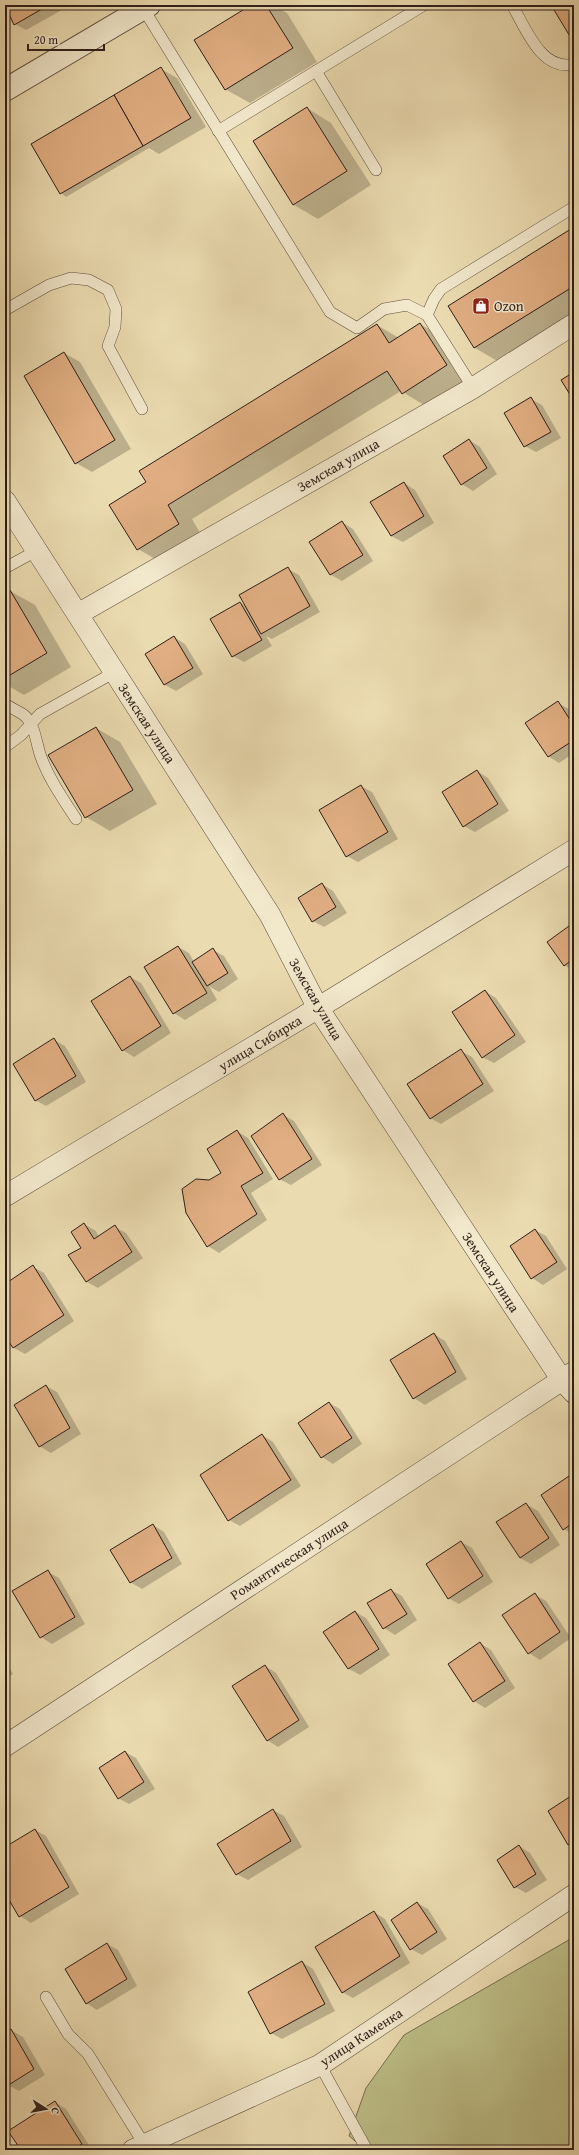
<svg xmlns="http://www.w3.org/2000/svg" width="579" height="2155" font-family="'Gentium Book Plus',serif">
  <style>
    .green { fill: #bdbe87; stroke: #766e50 }
    .shadow { fill: #0003 }
    .building { fill: #e0ae82; stroke: #2e1e19 }
    .lines { fill: none; stroke-linecap: round; stroke-linejoin: round }
    .service-casing { stroke: #5d4d3f; stroke-width: 12 }
    .minor-casing { stroke: #5d4d3f; stroke-width: 22 }
    .tertiary-casing { stroke: #5d4d3f; stroke-width: 24 }
    .service { stroke: #f2e8cc; stroke-width: 11 }
    .minor { stroke: #f2e8cc; stroke-width: 21 }
    .tertiary { stroke: #f2e8cc; stroke-width: 22 }
    .labels { text-anchor: middle; stroke-width: 3; stroke-linejoin: round; paint-order: stroke }
    .poi-label { font-size: 14px; fill: #2e1e19; stroke: #f2e8cc; text-anchor: start }
    .street-label { font-size: 14px; fill: #2e1e19; stroke: #f2e8cc }
  </style>
  <rect width="100%" height="100%" fill="#ebdbb0"/>
  <filter id="stains"><feTurbulence type="fractalNoise" baseFrequency=".005" numOctaves="4"/><feColorMatrix values="0 0 0 0 .2 0 0 0 0 .09 0 0 0 0 .02 0 0 0 .5 -.17"/></filter>
  <radialGradient id="worn" r=".72"><stop offset=".6" stop-color="#630" stop-opacity="0"/><stop offset="1" stop-color="#630" stop-opacity=".3"/></radialGradient>
  <!-- green -->
  <path class="green" d="M 574,1937 L 574,2150 L 366,2150 L 349,2136 L 366,2088 L 404,2035 Z"/>
  <!-- shadow -->
  <g class="shadow">
    <path d="M 5,5 L 71,5 L 26,30 L 15,24 Z"/>
    <path d="M 253,5 L 272,5 L 287,13 L 317,62 L 250,103 L 225,89 Z"/>
    <path d="M 161,69 L 177,78 L 206,127 L 159,154 L 149,148 L 66,197 L 61,193 Z"/>
    <path d="M 307,108 L 331,123 L 371,185 L 318,219 L 294,205 L 254,142 Z"/>
    <path d="M 574,228 L 574,315 L 499,362 L 475,348 L 449,306 Z"/>
    <path d="M 420,324 L 445,338 L 470,379 L 427,407 L 401,391 L 192,519 L 203,538 L 162,563 L 138,549 L 148,482 L 377,325 L 399,338 Z"/>
    <path d="M 64,353 L 80,362 L 131,449 L 92,472 L 76,463 Z"/>
    <path d="M 531,399 L 542,405 L 561,438 L 536,452 L 525,446 Z"/>
    <path d="M 469,440 L 480,447 L 497,474 L 473,491 L 462,484 Z"/>
    <path d="M 404,483 L 415,490 L 434,523 L 403,542 L 391,536 L 371,503 Z"/>
    <path d="M 342,522 L 353,529 L 373,561 L 342,581 L 331,575 Z"/>
    <path d="M 288,569 L 299,575 L 320,612 L 272,639 L 266,636 L 272,646 L 244,662 L 233,656 L 240,603 L 246,606 Z"/>
    <path d="M 10,591 L 35,605 L 71,667 L 24,695 L 5,684 L 5,594 Z"/>
    <path d="M 174,637 L 185,644 L 203,674 L 176,691 L 165,685 L 147,655 Z"/>
    <path d="M 558,703 L 569,709 L 574,716 L 574,753 L 559,763 L 548,756 Z"/>
    <path d="M 96,728 L 120,742 L 157,804 L 110,831 L 86,817 Z"/>
    <path d="M 477,771 L 488,778 L 509,811 L 475,832 L 464,826 Z"/>
    <path d="M 361,786 L 372,792 L 398,839 L 358,862 L 347,856 Z"/>
    <path d="M 322,884 L 333,891 L 347,913 L 324,927 L 313,921 Z"/>
    <path d="M 569,928 L 574,931 L 574,971 L 564,965 Z"/>
    <path d="M 178,947 L 189,953 L 194,962 L 213,950 L 224,956 L 238,979 L 219,992 L 209,986 L 217,1000 L 185,1020 L 174,1013 Z"/>
    <path d="M 130,977 L 141,983 L 171,1033 L 134,1057 L 123,1050 Z"/>
    <path d="M 485,991 L 496,998 L 526,1042 L 494,1063 L 482,1057 Z"/>
    <path d="M 54,1040 L 65,1046 L 86,1082 L 46,1106 L 35,1100 Z"/>
    <path d="M 461,1051 L 472,1057 L 494,1091 L 441,1124 L 430,1118 Z"/>
    <path d="M 283,1115 L 294,1121 L 322,1165 L 291,1185 L 279,1179 Z"/>
    <path d="M 237,1131 L 248,1138 L 273,1179 L 251,1193 L 267,1220 L 219,1253 L 208,1246 L 210,1181 L 222,1173 Z"/>
    <path d="M 84,1224 L 96,1231 L 99,1237 L 115,1227 L 126,1233 L 143,1258 L 98,1288 L 87,1282 L 70,1256 L 82,1248 Z"/>
    <path d="M 535,1230 L 546,1236 L 567,1269 L 543,1285 L 532,1278 L 511,1247 Z"/>
    <path d="M 33,1267 L 44,1273 L 74,1321 L 25,1354 L 14,1348 L 5,1334 L 5,1285 Z"/>
    <path d="M 434,1334 L 445,1341 L 467,1379 L 425,1405 L 414,1398 Z"/>
    <path d="M 46,1386 L 57,1392 L 81,1434 L 51,1453 L 39,1446 Z"/>
    <path d="M 329,1403 L 340,1409 L 362,1444 L 333,1464 L 322,1457 Z"/>
    <path d="M 262,1435 L 273,1442 L 301,1486 L 240,1526 L 229,1520 Z"/>
    <path d="M 572,1475 L 574,1476 L 574,1535 L 564,1529 L 542,1495 Z"/>
    <path d="M 526,1504 L 538,1511 L 560,1545 L 531,1564 L 520,1558 Z"/>
    <path d="M 153,1525 L 164,1532 L 182,1564 L 142,1589 L 130,1582 Z"/>
    <path d="M 461,1542 L 472,1548 L 493,1582 L 459,1604 L 448,1598 Z"/>
    <path d="M 48,1572 L 59,1578 L 85,1624 L 52,1644 L 41,1637 Z"/>
    <path d="M 391,1590 L 402,1596 L 417,1620 L 395,1635 L 384,1628 Z"/>
    <path d="M 535,1595 L 546,1601 L 571,1638 L 540,1660 L 529,1653 Z"/>
    <path d="M 355,1612 L 366,1618 L 390,1655 L 360,1675 L 349,1669 L 325,1632 Z"/>
    <path d="M 480,1643 L 491,1650 L 515,1688 L 485,1708 L 474,1701 Z"/>
    <path d="M 5,1660 L 13,1674 L 5,1679 Z"/>
    <path d="M 265,1666 L 276,1673 L 309,1727 L 278,1747 L 267,1740 Z"/>
    <path d="M 125,1752 L 136,1758 L 155,1789 L 129,1804 L 118,1798 Z"/>
    <path d="M 574,1795 L 574,1847 L 569,1844 Z"/>
    <path d="M 273,1810 L 284,1816 L 302,1847 L 248,1880 L 237,1874 Z"/>
    <path d="M 35,1830 L 46,1836 L 79,1894 L 31,1923 L 20,1916 L 5,1891 L 5,1848 Z"/>
    <path d="M 519,1846 L 530,1853 L 547,1880 L 526,1893 L 515,1887 Z"/>
    <path d="M 417,1903 L 428,1909 L 447,1939 L 422,1955 L 411,1949 Z"/>
    <path d="M 374,1912 L 385,1919 L 410,1963 L 353,1998 L 342,1992 Z"/>
    <path d="M 107,1944 L 118,1950 L 137,1986 L 97,2010 L 86,2003 Z"/>
    <path d="M 302,1962 L 313,1969 L 335,2011 L 282,2039 L 271,2033 Z"/>
    <path d="M 11,2030 L 23,2037 L 45,2075 L 19,2091 L 8,2085 L 5,2081 L 5,2034 Z"/>
    <path d="M 55,2102 L 66,2109 L 92,2150 L 22,2150 Z"/>
  </g>
  <!-- building -->
  <g class="building">
    <path d="M 5,5 L 49,5 L 14,25 Z"/>
    <path d="M 251,5 L 266,5 L 293,48 L 225,90 L 194,40 Z"/>
    <path d="M 551,5 L 574,5 L 574,43 Z"/>
    <path d="M 161,67 L 191,118 L 143,146 L 114,95 Z"/>
    <path d="M 114,95 L 143,146 L 60,194 L 31,144 Z"/>
    <path d="M 307,107 L 347,171 L 293,205 L 253,141 Z"/>
    <path d="M 574,227 L 574,286 L 474,348 L 448,306 Z"/>
    <path d="M 420,323 L 447,365 L 402,394 L 387,371 L 168,505 L 179,524 L 137,550 L 109,505 L 146,482 L 139,471 L 377,324 L 389,343 Z"/>
    <path d="M 64,352 L 115,440 L 75,464 L 24,376 Z"/>
    <path d="M 574,372 L 574,401 L 561,380 Z"/>
    <path d="M 531,397 L 551,432 L 524,447 L 504,413 Z"/>
    <path d="M 469,439 L 487,468 L 461,485 L 443,456 Z"/>
    <path d="M 404,482 L 424,516 L 391,536 L 370,502 Z"/>
    <path d="M 342,521 L 363,555 L 330,575 L 309,542 Z"/>
    <path d="M 288,567 L 310,606 L 261,634 L 239,595 Z"/>
    <path d="M 10,590 L 47,653 L 5,678 L 5,593 Z"/>
    <path d="M 240,602 L 262,640 L 232,657 L 210,619 Z"/>
    <path d="M 174,636 L 193,668 L 164,685 L 145,654 Z"/>
    <path d="M 558,701 L 574,726 L 574,740 L 548,757 L 525,723 Z"/>
    <path d="M 96,727 L 133,790 L 85,818 L 48,755 Z"/>
    <path d="M 477,770 L 498,804 L 463,827 L 442,792 Z"/>
    <path d="M 361,785 L 388,832 L 346,857 L 319,810 Z"/>
    <path d="M 322,883 L 336,907 L 312,922 L 298,898 Z"/>
    <path d="M 569,926 L 574,934 L 574,958 L 564,966 L 547,942 Z"/>
    <path d="M 178,946 L 207,993 L 173,1014 L 144,967 Z"/>
    <path d="M 213,948 L 228,973 L 207,986 L 192,962 Z"/>
    <path d="M 130,976 L 161,1026 L 122,1051 L 91,1001 Z"/>
    <path d="M 485,990 L 515,1035 L 482,1058 L 452,1012 Z"/>
    <path d="M 54,1038 L 76,1076 L 35,1101 L 13,1064 Z"/>
    <path d="M 461,1049 L 483,1084 L 430,1119 L 407,1084 Z"/>
    <path d="M 283,1113 L 312,1159 L 279,1180 L 251,1136 Z"/>
    <path d="M 237,1130 L 263,1173 L 241,1186 L 257,1214 L 207,1247 L 186,1213 L 182,1189 L 196,1179 L 209,1180 L 221,1173 L 207,1149 Z"/>
    <path d="M 84,1223 L 94,1239 L 115,1225 L 132,1252 L 86,1282 L 68,1255 L 81,1248 L 71,1232 Z"/>
    <path d="M 535,1229 L 557,1262 L 531,1279 L 510,1246 Z"/>
    <path d="M 574,1252 L 574,1261 L 570,1255 Z"/>
    <path d="M 33,1265 L 64,1315 L 13,1348 L 5,1336 L 5,1284 Z"/>
    <path d="M 434,1333 L 456,1372 L 413,1399 L 390,1360 Z"/>
    <path d="M 46,1385 L 70,1428 L 39,1447 L 14,1405 Z"/>
    <path d="M 329,1402 L 352,1438 L 321,1458 L 298,1423 Z"/>
    <path d="M 262,1434 L 291,1480 L 228,1521 L 200,1475 Z"/>
    <path d="M 572,1474 L 574,1522 L 563,1530 L 541,1495 Z"/>
    <path d="M 526,1503 L 549,1538 L 520,1558 L 496,1522 Z"/>
    <path d="M 153,1524 L 172,1558 L 130,1583 L 110,1550 Z"/>
    <path d="M 461,1541 L 483,1576 L 448,1599 L 426,1564 Z"/>
    <path d="M 48,1570 L 75,1617 L 40,1638 L 12,1591 Z"/>
    <path d="M 391,1589 L 407,1614 L 383,1629 L 367,1603 Z"/>
    <path d="M 535,1593 L 560,1632 L 528,1654 L 502,1615 Z"/>
    <path d="M 355,1611 L 379,1649 L 348,1669 L 323,1632 Z"/>
    <path d="M 480,1642 L 505,1681 L 473,1702 L 448,1664 Z"/>
    <path d="M 265,1665 L 299,1720 L 267,1741 L 232,1686 Z"/>
    <path d="M 125,1751 L 144,1782 L 118,1799 L 99,1768 Z"/>
    <path d="M 574,1794 L 574,1841 L 568,1845 L 548,1811 Z"/>
    <path d="M 273,1809 L 291,1841 L 236,1875 L 217,1844 Z"/>
    <path d="M 35,1829 L 69,1887 L 19,1917 L 5,1893 L 5,1847 Z"/>
    <path d="M 519,1845 L 536,1874 L 514,1888 L 497,1860 Z"/>
    <path d="M 417,1902 L 437,1932 L 410,1950 L 391,1920 Z"/>
    <path d="M 374,1911 L 400,1956 L 342,1993 L 315,1947 Z"/>
    <path d="M 107,1943 L 127,1979 L 86,2004 L 65,1969 Z"/>
    <path d="M 302,1961 L 325,2004 L 270,2034 L 248,1992 Z"/>
    <path d="M 11,2029 L 34,2069 L 7,2086 L 5,2083 L 5,2033 Z"/>
    <path d="M 55,2101 L 82,2144 L 72,2150 L 21,2150 L 8,2131 Z"/>
  </g>
  <g class="lines">
    <defs>
      <g id="service">
        <path d="M 512,5 C 526,28 541,72 574,64"/>
        <path d="M 143,8 L 330,312 L 357,328 L 384,309 L 407,305 L 427,315 L 473,388"/>
        <path d="M 316,71 L 376,170"/>
        <path d="M 218,131 L 424,5"/>
        <path d="M 5,310 L 49,285 L 71,278 L 89,280 L 108,290 L 116,309 L 115,327 L 108,346 L 142,409"/>
        <path d="M 427,315 L 434,299 L 441,289 L 574,207"/>
        <path d="M 5,568 L 36,551"/>
        <path d="M 5,704 C 11,708 18,711 24,715 C 36,726 36,744 41,757 C 49,779 63,799 76,819"/>
        <path d="M 5,747 L 21,735 L 40,714 L 115,672"/>
        <path d="M 46,1997 L 68,2034 L 88,2054 L 144,2144"/>
        <path d="M 320,2065 L 367,2150"/>
      </g>
      <g id="minor">
        <path d="M 5,501 L 270,915 L 318,1008 L 562,1380 L 574,1393"/>
        <path d="M 78,614 L 473,388 L 574,324"/>
        <path d="M 5,1196 L 318,1008 L 574,850"/>
        <path d="M 5,1746 L 574,1372"/>
        <path d="M 133,2150 L 320,2065 L 574,1895"/>
      </g>
      <path id="tertiary" d="M 5,90 L 149,5"/>
    </defs>
    <!-- service casing -->
    <use href="#service" class="service-casing"/>
    <!-- minor casing -->
    <use href="#minor" class="minor-casing"/>
    <!-- tertiary casing -->
    <use href="#tertiary" class="tertiary-casing"/>
    <!-- service -->
    <use href="#service" class="service"/>
    <!-- minor -->
    <use href="#minor" class="minor"/>
    <!-- tertiary -->
    <use href="#tertiary" class="tertiary"/>
  </g>
  <!-- icons -->
  <defs>
    <symbol id="shop-square" viewBox="-11 -11 22 22"><rect x="-9" y="-9" width="18" height="18" rx="4" fill="#8f2418" stroke="#f2e8cc"/><path d="M-5-2.5h2.3a2.7 3.5 0 0 1 5.4 0H5L5.5 6h-11ZM-1.5-2.5h3a1.5 2.3 0 0 0-3 0Z" fill="#fff"/></symbol>
  </defs>
  <g fill-rule="evenodd">
    <use href="#shop-square" x="471" y="296" width="20" height="20"/>
  </g>
  <g class="labels">
    <!-- poi labels -->
    <g class="poi-label">
      <text x="494" y="311">Ozon</text>
    </g>
    <!-- street labels -->
    <g class="street-label">
      <text transform="translate(338 465) rotate(-30)" y="5">Земская улица</text>
      <text transform="translate(147 723) rotate(57)" y="5">Земская улица</text>
      <text transform="translate(316 999) rotate(60)" y="5">Земская улица</text>
      <text transform="translate(260 1043) rotate(-31)" y="5">улица Сибирка</text>
      <text transform="translate(491 1272) rotate(57)" y="5">Земская улица</text>
      <text transform="translate(289 1559) rotate(-33)" y="5">Романтическая улица</text>
      <text transform="translate(361 2037) rotate(-33)" y="5">улица Каменка</text>
    </g>
  </g>
  <!-- margin -->
  <rect width="579" height="2155" fill="none" stroke="#ebdbb0" stroke-width="20"/>
  <rect x="6" y="6" width="567" height="2143" fill="none" stroke="#2e1e19" stroke-width="2"/>
  <rect x="10" y="10" width="559" height="2135" fill="none" stroke="#2e1e19"/>
  <!-- north arrow -->
  <g transform="translate(46 2109) rotate(101)" stroke="#f2e8cc" stroke-width="3" paint-order="stroke">
  <path d="M0-3L7 15L0 10L-7 15Z" fill="#2e1e19"/>
  <text y="-6" font-size="11" font-weight="bold" text-anchor="middle" fill="#2e1e19">С</text>
  </g>
  <!-- scale -->
  <path d="M28 44v6h76v-6" fill="none" stroke="#2e1e19" stroke-width="2"/>
  <text x="34" y="44" font-size="12" fill="#2e1e19" stroke="#f2e8cc" stroke-width="3" paint-order="stroke">20 m</text>
  <rect width="100%" height="100%" filter="url(#stains)"/>
  <rect width="100%" height="100%" fill="url(#worn)"/>
</svg>
